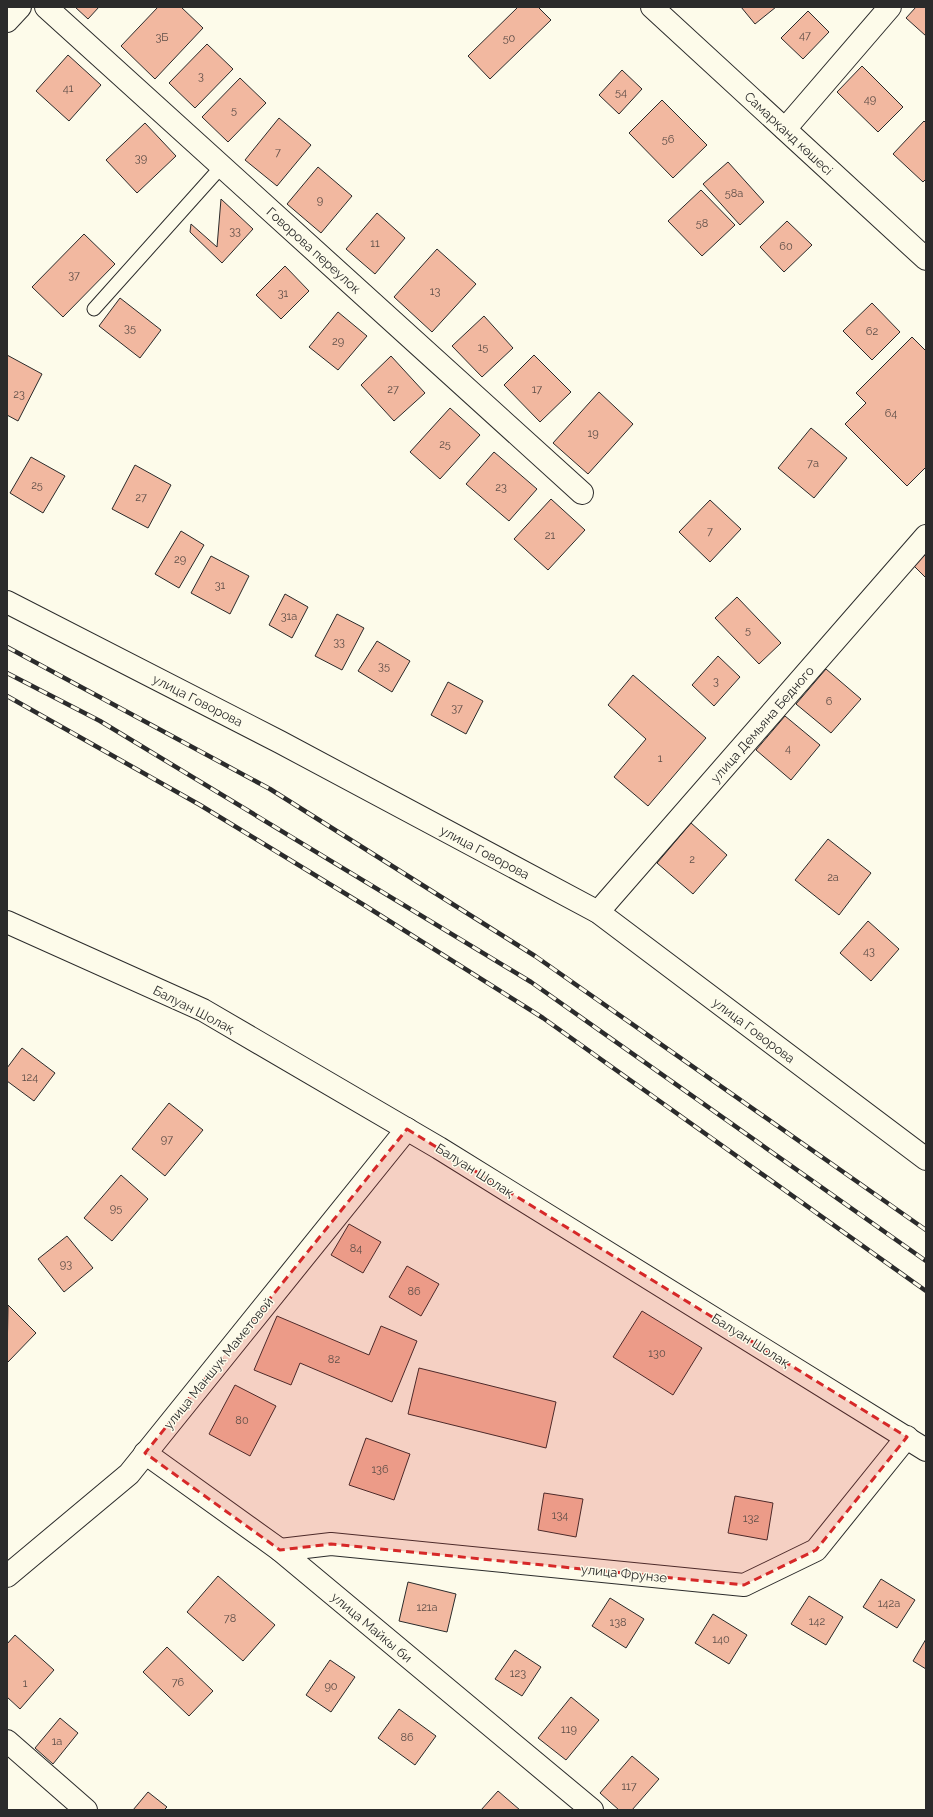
<svg xmlns="http://www.w3.org/2000/svg" width="933" height="1817" font-family="Raleway,sans-serif">
  <style>
    .building { fill: #f2b8a0; stroke: #2b2b2b }
    .lines { fill: none; stroke-linecap: round; stroke-linejoin: round }
    .lane-casing { stroke: #2b2b2b; stroke-width: 15 }
    .street-casing { stroke: #2b2b2b; stroke-width: 24 }
    .secondary-casing { stroke: #2b2b2b; stroke-width: 24 }
    .primary-casing { stroke: #2b2b2b; stroke-width: 24 }
    .lane { stroke: #fdfbea; stroke-width: 13 }
    .street { stroke: #fdfbea; stroke-width: 22 }
    .secondary { stroke: #fdfbea; stroke-width: 22 }
    .primary { stroke: #fdfbea; stroke-width: 22 }
    .rail-casing { stroke: #2b2b2b; stroke-width: 4.5 }
    .rail { stroke: #fdfbea; stroke-width: 3; stroke-dasharray: 9; stroke-linecap: butt }
    .marked { fill: #d62828; fill-opacity: 0.2; stroke: #d62828; stroke-width: 3; stroke-dasharray: 8 5; stroke-linejoin: round }
    .labels { text-anchor: middle; stroke-width: 3; stroke-linejoin: round; paint-order: stroke }
    .number-label { font-size: 11px; fill: #5d4e48 }
    .street-label { font-size: 13px; fill: #2b2b2b; stroke: #fdfbea }
  </style>
  <rect width="100%" height="100%" fill="#fdfbea"/>
  <!-- building -->
  <g class="building">
    <path d="M 75,7 L 99,7 L 88,19 Z"/>
    <path d="M 158,7 L 181,7 L 203,28 L 155,79 L 121,46 Z"/>
    <path d="M 518,7 L 538,7 L 551,20 L 490,79 L 468,56 Z"/>
    <path d="M 741,7 L 776,7 L 755,24 Z"/>
    <path d="M 916,7 L 926,7 L 926,36 L 906,18 Z"/>
    <path d="M 808,11 L 829,32 L 803,59 L 781,38 Z"/>
    <path d="M 207,44 L 233,69 L 195,108 L 169,83 Z"/>
    <path d="M 68,55 L 101,85 L 69,121 L 36,91 Z"/>
    <path d="M 862,66 L 903,107 L 878,132 L 837,92 Z"/>
    <path d="M 622,70 L 642,89 L 619,114 L 599,95 Z"/>
    <path d="M 240,78 L 266,103 L 228,142 L 202,117 Z"/>
    <path d="M 662,100 L 707,145 L 673,178 L 629,133 Z"/>
    <path d="M 279,118 L 311,145 L 277,186 L 245,160 Z"/>
    <path d="M 924,121 L 926,123 L 926,179 L 923,182 L 893,154 Z"/>
    <path d="M 145,123 L 176,156 L 137,193 L 106,160 Z"/>
    <path d="M 728,162 L 764,202 L 740,225 L 703,184 Z"/>
    <path d="M 318,167 L 352,196 L 321,233 L 287,204 Z"/>
    <path d="M 701,190 L 735,225 L 702,256 L 668,221 Z"/>
    <path d="M 221,199 L 253,229 L 222,263 L 190,232 L 191,224 L 217,247 Z"/>
    <path d="M 377,213 L 405,238 L 375,274 L 346,249 Z"/>
    <path d="M 787,221 L 812,245 L 784,272 L 760,247 Z"/>
    <path d="M 84,234 L 115,264 L 63,317 L 32,287 Z"/>
    <path d="M 437,249 L 476,284 L 432,332 L 394,297 Z"/>
    <path d="M 285,266 L 309,291 L 281,319 L 256,295 Z"/>
    <path d="M 120,298 L 161,330 L 140,358 L 99,326 Z"/>
    <path d="M 872,303 L 900,332 L 872,360 L 843,331 Z"/>
    <path d="M 338,312 L 367,336 L 338,370 L 309,347 Z"/>
    <path d="M 484,316 L 513,348 L 482,377 L 452,346 Z"/>
    <path d="M 912,337 L 926,351 L 926,467 L 907,486 L 845,424 L 866,403 L 856,393 Z"/>
    <path d="M 7,355 L 42,374 L 18,421 L 7,415 Z"/>
    <path d="M 534,355 L 571,392 L 540,422 L 504,385 Z"/>
    <path d="M 391,356 L 425,393 L 394,421 L 361,385 Z"/>
    <path d="M 599,392 L 633,424 L 588,474 L 553,443 Z"/>
    <path d="M 450,408 L 480,435 L 440,479 L 410,452 Z"/>
    <path d="M 811,428 L 847,458 L 814,498 L 778,468 Z"/>
    <path d="M 494,452 L 537,489 L 509,521 L 466,484 Z"/>
    <path d="M 31,457 L 65,476 L 43,513 L 10,493 Z"/>
    <path d="M 135,465 L 171,485 L 148,528 L 112,509 Z"/>
    <path d="M 551,499 L 585,530 L 548,570 L 514,539 Z"/>
    <path d="M 710,500 L 741,529 L 710,562 L 679,532 Z"/>
    <path d="M 181,531 L 204,545 L 179,588 L 155,574 Z"/>
    <path d="M 926,554 L 926,578 L 914,566 Z"/>
    <path d="M 211,556 L 249,576 L 230,614 L 191,593 Z"/>
    <path d="M 285,594 L 308,607 L 292,638 L 269,625 Z"/>
    <path d="M 737,597 L 781,643 L 759,664 L 715,618 Z"/>
    <path d="M 337,614 L 364,628 L 342,670 L 315,656 Z"/>
    <path d="M 377,641 L 410,661 L 392,692 L 358,671 Z"/>
    <path d="M 718,656 L 740,677 L 714,706 L 692,685 Z"/>
    <path d="M 826,669 L 861,699 L 831,733 L 796,704 Z"/>
    <path d="M 633,675 L 706,738 L 648,806 L 614,777 L 646,739 L 608,705 Z"/>
    <path d="M 448,682 L 483,701 L 466,734 L 431,715 Z"/>
    <path d="M 785,716 L 820,745 L 791,780 L 756,750 Z"/>
    <path d="M 691,823 L 727,855 L 693,894 L 657,863 Z"/>
    <path d="M 828,839 L 871,873 L 839,915 L 795,880 Z"/>
    <path d="M 868,921 L 899,949 L 871,981 L 840,953 Z"/>
    <path d="M 22,1048 L 55,1073 L 34,1101 L 7,1081 L 7,1068 Z"/>
    <path d="M 169,1103 L 203,1130 L 165,1176 L 132,1149 Z"/>
    <path d="M 121,1175 L 148,1199 L 112,1241 L 84,1218 Z"/>
    <path d="M 349,1224 L 381,1242 L 363,1273 L 331,1255 Z"/>
    <path d="M 67,1236 L 93,1268 L 64,1292 L 38,1259 Z"/>
    <path d="M 407,1266 L 439,1284 L 421,1316 L 389,1297 Z"/>
    <path d="M 8,1305 L 36,1333 L 8,1362 L 7,1361 Z"/>
    <path d="M 642,1311 L 702,1348 L 673,1395 L 613,1357 Z"/>
    <path d="M 277,1316 L 369,1355 L 381,1326 L 417,1341 L 392,1402 L 300,1363 L 291,1385 L 254,1370 Z"/>
    <path d="M 419,1368 L 556,1402 L 546,1448 L 408,1414 Z"/>
    <path d="M 235,1385 L 276,1406 L 250,1456 L 209,1434 Z"/>
    <path d="M 366,1438 L 410,1454 L 394,1500 L 349,1485 Z"/>
    <path d="M 544,1493 L 583,1499 L 576,1537 L 538,1530 Z"/>
    <path d="M 735,1496 L 773,1503 L 767,1540 L 728,1533 Z"/>
    <path d="M 218,1576 L 275,1625 L 243,1661 L 187,1612 Z"/>
    <path d="M 881,1579 L 915,1600 L 897,1628 L 863,1607 Z"/>
    <path d="M 408,1582 L 456,1594 L 447,1632 L 399,1621 Z"/>
    <path d="M 809,1596 L 843,1617 L 826,1645 L 791,1624 Z"/>
    <path d="M 610,1598 L 644,1619 L 626,1648 L 592,1626 Z"/>
    <path d="M 713,1614 L 747,1635 L 729,1664 L 695,1643 Z"/>
    <path d="M 15,1635 L 54,1670 L 20,1709 L 7,1697 L 7,1644 Z"/>
    <path d="M 926,1639 L 926,1669 L 913,1661 Z"/>
    <path d="M 167,1647 L 213,1691 L 189,1716 L 143,1672 Z"/>
    <path d="M 515,1650 L 541,1667 L 522,1696 L 495,1679 Z"/>
    <path d="M 330,1660 L 355,1677 L 331,1712 L 306,1695 Z"/>
    <path d="M 571,1697 L 599,1720 L 566,1760 L 538,1738 Z"/>
    <path d="M 399,1709 L 436,1736 L 415,1765 L 378,1738 Z"/>
    <path d="M 60,1718 L 78,1733 L 53,1764 L 35,1748 Z"/>
    <path d="M 632,1756 L 659,1779 L 632,1810 L 619,1810 L 600,1793 Z"/>
    <path d="M 498,1791 L 520,1810 L 481,1810 Z"/>
    <path d="M 148,1792 L 167,1807 L 164,1810 L 133,1810 Z"/>
  </g>
  <g class="lines">
    <defs>
      <path id="lane" d="M 94,309 L 222,166"/>
      <g id="street">
        <path d="M 46,7 L 582,493"/>
        <path d="M 7,21 L 20,7"/>
        <path d="M 785,129 L 890,7"/>
        <path d="M 7,602 L 280,742 L 598,912 L 926,1159"/>
        <path d="M 598,912 L 926,536"/>
        <path d="M 145,1453 L 280,1550 L 592,1810"/>
        <path d="M 280,1550 L 331,1544 L 744,1585 L 816,1550 L 907,1437"/>
        <path d="M 7,1741 L 86,1810"/>
      </g>
      <g id="secondary">
        <path d="M 652,7 L 926,259"/>
        <path d="M 7,1576 L 129,1474 L 407,1129"/>
      </g>
      <path id="primary" d="M 7,922 L 203,1010 L 439,1148 L 926,1450"/>
    </defs>
    <!-- lane casing -->
    <use href="#lane" class="lane-casing"/>
    <!-- street casing -->
    <use href="#street" class="street-casing"/>
    <!-- secondary casing -->
    <use href="#secondary" class="secondary-casing"/>
    <!-- primary casing -->
    <use href="#primary" class="primary-casing"/>
    <!-- lane -->
    <use href="#lane" class="lane"/>
    <!-- street -->
    <use href="#street" class="street"/>
    <!-- secondary -->
    <use href="#secondary" class="secondary"/>
    <!-- primary -->
    <use href="#primary" class="primary"/>
    <defs>
      <g id="rail">
        <path d="M 7,647 L 270,789 L 535,956 L 926,1230"/>
        <path d="M 7,673 L 100,721 L 531,982 L 926,1261"/>
        <path d="M 7,696 L 200,805 L 364,905 L 543,1018 L 926,1291"/>
      </g>
    </defs>
    <!-- rail casing -->
    <use href="#rail" class="rail-casing"/>
    <!-- rail -->
    <use href="#rail" class="rail"/>
  </g>
  <!-- marked area -->
  <path class="marked" d="M 407,1129 L 907,1437 L 816,1550 L 744,1585 L 331,1544 L 280,1550 L 145,1453 Z"/>
  <g class="labels">
    <!-- number labels -->
    <g class="number-label">
      <text x="805" y="39">47</text>
      <text x="162" y="41">3Б</text>
      <text x="509" y="42">50</text>
      <text x="201" y="80">3</text>
      <text x="68" y="92">41</text>
      <text x="621" y="96">54</text>
      <text x="870" y="103">49</text>
      <text x="234" y="114">5</text>
      <text x="668" y="143">56</text>
      <text x="278" y="156">7</text>
      <text x="141" y="162">39</text>
      <text x="734" y="197">58а</text>
      <text x="320" y="204">9</text>
      <text x="702" y="227">58</text>
      <text x="235" y="235">33</text>
      <text x="375" y="247">11</text>
      <text x="786" y="250">60</text>
      <text x="74" y="279">37</text>
      <text x="435" y="295">13</text>
      <text x="283" y="297">31</text>
      <text x="130" y="332">35</text>
      <text x="872" y="335">62</text>
      <text x="338" y="345">29</text>
      <text x="483" y="351">15</text>
      <text x="393" y="393">27</text>
      <text x="537" y="393">17</text>
      <text x="19" y="398">23</text>
      <text x="891" y="417">64</text>
      <text x="593" y="437">19</text>
      <text x="445" y="448">25</text>
      <text x="813" y="467">7а</text>
      <text x="37" y="489">25</text>
      <text x="501" y="491">23</text>
      <text x="141" y="501">27</text>
      <text x="710" y="535">7</text>
      <text x="550" y="539">21</text>
      <text x="180" y="563">29</text>
      <text x="220" y="589">31</text>
      <text x="289" y="620">31а</text>
      <text x="748" y="634">5</text>
      <text x="339" y="646">33</text>
      <text x="384" y="670">35</text>
      <text x="716" y="685">3</text>
      <text x="829" y="705">6</text>
      <text x="457" y="712">37</text>
      <text x="788" y="752">4</text>
      <text x="660" y="762">1</text>
      <text x="692" y="863">2</text>
      <text x="833" y="881">2а</text>
      <text x="869" y="955">43</text>
      <text x="30" y="1081">124</text>
      <text x="167" y="1143">97</text>
      <text x="116" y="1212">95</text>
      <text x="356" y="1252">84</text>
      <text x="66" y="1268">93</text>
      <text x="414" y="1295">86</text>
      <text x="657" y="1357">130</text>
      <text x="334" y="1363">82</text>
      <text x="242" y="1424">80</text>
      <text x="380" y="1473">136</text>
      <text x="560" y="1519">134</text>
      <text x="751" y="1522">132</text>
      <text x="889" y="1607">142а</text>
      <text x="427" y="1611">121а</text>
      <text x="230" y="1622">78</text>
      <text x="817" y="1625">142</text>
      <text x="618" y="1626">138</text>
      <text x="721" y="1643">140</text>
      <text x="518" y="1677">123</text>
      <text x="178" y="1686">76</text>
      <text x="25" y="1687">1</text>
      <text x="331" y="1690">90</text>
      <text x="569" y="1733">119</text>
      <text x="407" y="1741">86</text>
      <text x="57" y="1745">1а</text>
      <text x="629" y="1790">117</text>
    </g>
    <!-- street labels -->
    <g class="street-label">
      <text transform="translate(789 133) rotate(43)" y="5">Самарқанд көшесі</text>
      <text transform="translate(314 250) rotate(42)" y="5">Говорова переулок</text>
      <text transform="translate(198 700) rotate(27)" y="5">улица Говорова</text>
      <text transform="translate(762 724) rotate(-49)" y="5">улица Демьяна Бедного</text>
      <text transform="translate(485 852) rotate(28)" y="5">улица Говорова</text>
      <text transform="translate(194 1009) rotate(27)" y="5">Балуан Шолақ</text>
      <text transform="translate(754 1030) rotate(37)" y="5">улица Говорова</text>
      <text transform="translate(475 1170) rotate(32)" y="5">Балуан Шолақ</text>
      <text transform="translate(751 1340) rotate(32)" y="5">Балуан Шолақ</text>
      <text transform="translate(218 1363) rotate(-51)" y="5">улица Маншук Маметовой</text>
      <text transform="translate(624 1573) rotate(6)" y="5">улица Фрунзе</text>
      <text transform="translate(372 1627) rotate(40)" y="5">улица Майкы би</text>
    </g>
  </g>
  <!-- border -->
  <rect width="933" height="1817" fill="none" stroke="#2b2b2b" stroke-width="16"/>
</svg>
